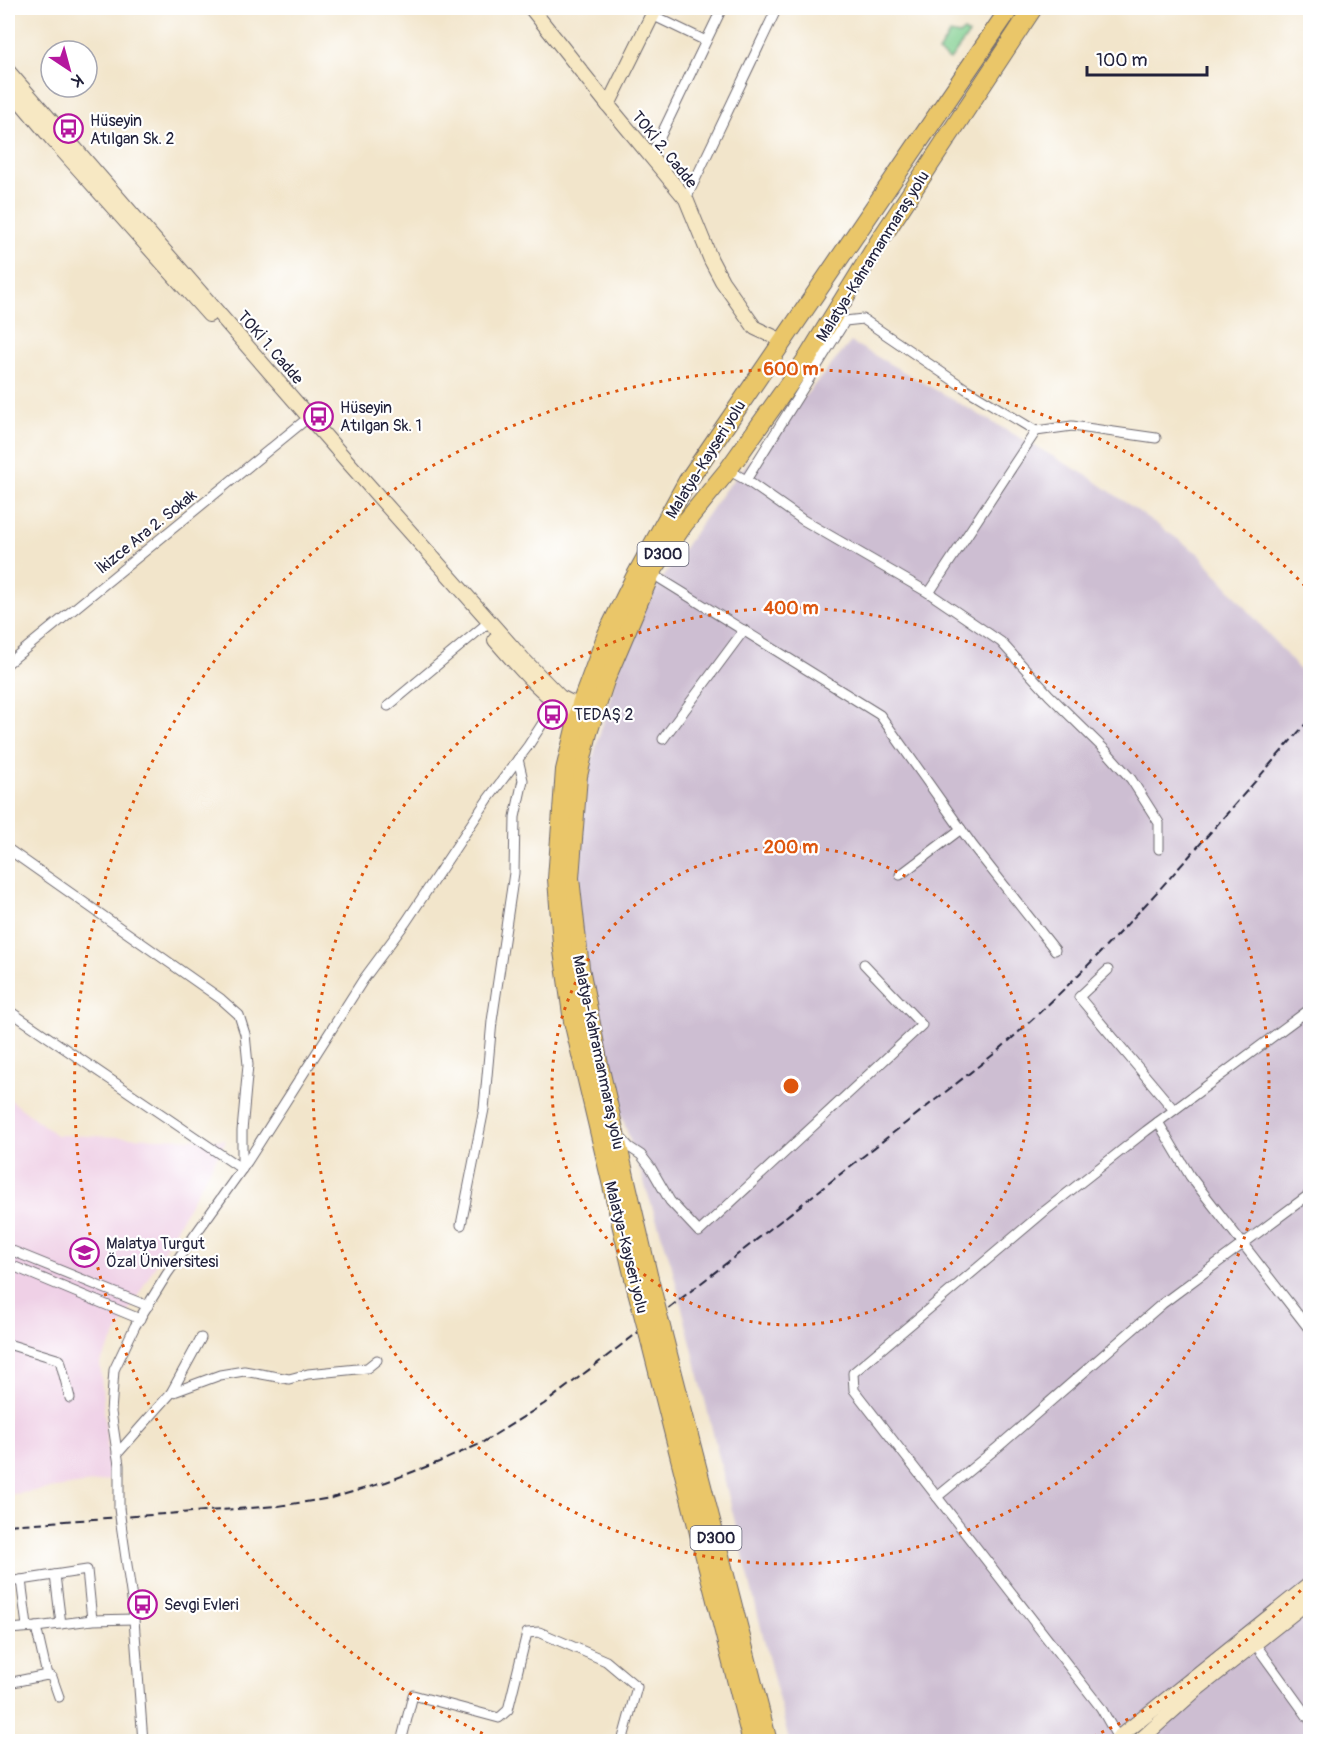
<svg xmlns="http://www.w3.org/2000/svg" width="1318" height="1749" font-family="Pangolin,sans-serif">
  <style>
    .built { fill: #efd0e6 }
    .industrial { fill: #cdbed2 }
    .green { fill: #7fce8e; stroke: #507864; stroke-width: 1.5 }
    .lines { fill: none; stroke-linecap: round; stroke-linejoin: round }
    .street-casing { stroke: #6b666d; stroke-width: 11 }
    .secondary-casing { stroke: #6b666d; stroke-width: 16 }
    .highway-casing { stroke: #6b666d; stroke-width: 20 }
    .street { stroke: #fff; stroke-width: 9 }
    .secondary { stroke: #f7e8c3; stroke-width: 14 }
    .highway { stroke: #eac669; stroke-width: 18 }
    .rail { stroke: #22223b; stroke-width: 2; stroke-dasharray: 9 4.5; stroke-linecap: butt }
    .street-bridge-casing { stroke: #6b666d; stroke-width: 11; stroke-linecap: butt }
    .highway-bridge-casing { stroke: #6b666d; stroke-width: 20; stroke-linecap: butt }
    .street-bridge { stroke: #fff; stroke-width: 9 }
    .highway-bridge { stroke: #eac669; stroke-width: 18 }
    .ring { fill: none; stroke: #de560e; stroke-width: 3; stroke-dasharray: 3 6 }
    .labels { text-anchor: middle; stroke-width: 4.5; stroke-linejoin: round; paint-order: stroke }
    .shield { fill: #fff; stroke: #646476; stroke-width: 1.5 }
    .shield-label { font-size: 15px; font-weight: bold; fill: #22223b }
    .poi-label { font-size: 16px; fill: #22223b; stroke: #fff; text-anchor: start }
    .street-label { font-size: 16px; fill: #22223b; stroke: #fff }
    .centre { fill: #de560e; stroke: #fff; stroke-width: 3 }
    .ring-label { font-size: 18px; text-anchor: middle; font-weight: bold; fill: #de560e; stroke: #fff; stroke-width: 4.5; stroke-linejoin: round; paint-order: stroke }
  </style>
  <rect width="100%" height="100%" fill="#fff"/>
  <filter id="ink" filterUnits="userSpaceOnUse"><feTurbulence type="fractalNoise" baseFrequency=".0167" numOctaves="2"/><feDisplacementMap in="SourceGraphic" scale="12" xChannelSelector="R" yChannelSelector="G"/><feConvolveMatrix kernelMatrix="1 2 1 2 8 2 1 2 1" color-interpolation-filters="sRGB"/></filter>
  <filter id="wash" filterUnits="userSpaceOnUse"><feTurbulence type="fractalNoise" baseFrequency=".008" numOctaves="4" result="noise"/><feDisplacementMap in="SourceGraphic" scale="24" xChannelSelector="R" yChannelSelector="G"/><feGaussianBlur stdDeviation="1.35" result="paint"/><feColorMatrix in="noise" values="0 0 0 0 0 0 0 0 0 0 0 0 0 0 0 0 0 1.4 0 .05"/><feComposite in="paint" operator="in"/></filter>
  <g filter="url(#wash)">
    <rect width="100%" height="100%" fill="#f2e5cb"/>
    <!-- built -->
    <path class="built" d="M 8,1098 L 56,1135 L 226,1140 L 100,1363 L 110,1480 L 8,1495 Z"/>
    <!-- industrial -->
    <path class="industrial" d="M 851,342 L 1091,478 L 1199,554 L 1310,682 L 1310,1741 L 789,1741 L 671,1263 L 605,1066 L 575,906 L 583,792 L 632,622 L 724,491 Z"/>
    <!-- green -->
    <path class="green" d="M 964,31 L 969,34 L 950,60 L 938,52 L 950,33 L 959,35 Z"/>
  </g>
  <g filter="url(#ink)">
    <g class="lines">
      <defs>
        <g id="street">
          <path d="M 652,15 L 706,41"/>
          <path d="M 651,156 L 722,8"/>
          <path d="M 686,199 L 777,8"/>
          <path d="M 1036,431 L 1072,426 L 1156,438"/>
          <path d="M 728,470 L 746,480 L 803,520 L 929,593 L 1001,642 L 1049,695 L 1106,751 L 1131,779 L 1159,823 L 1159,849"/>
          <path d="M 746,480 L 845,321 L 863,319 L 966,389 L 1036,431 L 929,593"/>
          <path d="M 651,573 L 880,715 L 973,846 L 1055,950"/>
          <path d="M 8,663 L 303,422"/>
          <path d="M 388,706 L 490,621"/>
          <path d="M 663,739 L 744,630"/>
          <path d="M 8,849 L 221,999 L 239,1015 L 245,1034 L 248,1065 L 242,1131 L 242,1169"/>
          <path d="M 900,875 L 961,829"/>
          <path d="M 1108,970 L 1079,997 L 1174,1110"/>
          <path d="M 8,1010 L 242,1169"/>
          <path d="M 1158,1122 L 1190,1176 L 1310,1330"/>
          <path d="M 620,1137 L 629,1147 L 641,1155 L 651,1168 L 670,1201 L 699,1232 L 922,1025 L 864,964"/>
          <path d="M 461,1225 L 484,1109 L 492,1021 L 514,873 L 515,817 L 523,780 L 518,759"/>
          <path d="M 10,1250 L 148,1306"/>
          <path d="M 8,1264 L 140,1319"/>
          <path d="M 8,1344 L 60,1360 L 70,1398"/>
          <path d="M 171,1393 L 220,1375 L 244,1371 L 289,1379 L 308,1374 L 367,1368 L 377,1360"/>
          <path d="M 117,1454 L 171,1393 L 201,1338"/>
          <path d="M 937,1497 L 998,1447 L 1162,1304 L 1310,1194"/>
          <path d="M 119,1508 L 119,1465 L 111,1412 L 114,1370 L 135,1326 L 167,1274 L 247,1162 L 363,980 L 406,922 L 488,799 L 528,746 L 559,698"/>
          <path d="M 121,1524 L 133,1606 L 143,1742"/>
          <path d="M 55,1575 L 61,1624"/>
          <path d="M 21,1580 L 27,1626"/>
          <path d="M 8,1582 L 87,1570 L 92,1620"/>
          <path d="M 36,1627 L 47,1675"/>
          <path d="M 8,1629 L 36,1627 L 92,1620 L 134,1619"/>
          <path d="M 1253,1641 L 1310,1720"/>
          <path d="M 8,1683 L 47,1675 L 52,1677 L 59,1697"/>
          <path d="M 1118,1738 L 1101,1708 L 854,1390 L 853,1373 L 1046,1210 L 1146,1131 L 1310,1009"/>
          <path d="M 401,1742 L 413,1695 L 499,1718 L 508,1710 L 527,1633 L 539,1632 L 606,1661 L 637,1687 L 622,1742"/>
        </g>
        <g id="secondary">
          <path d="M 531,8 L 608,105 L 686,199 L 711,260 L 722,281 L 755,328 L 783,341"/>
          <path d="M 8,71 L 347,461 L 523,659 L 560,697 L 570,702 L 581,704"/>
          <path d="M 8,87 L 52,139 L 209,315"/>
          <path d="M 608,105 L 656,8"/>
          <path d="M 495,640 C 520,669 545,698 578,718"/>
          <path d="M 1116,1742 L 1118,1738 L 1310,1584"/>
          <path d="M 1138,1742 L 1196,1690 L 1310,1600"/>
        </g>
        <g id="highway">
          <path d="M 649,1279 L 599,1065 L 580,968 L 570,878 L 578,776 L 588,733 L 605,681 L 651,573 L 684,524 L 728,470 L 808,357 L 880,240 L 1033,8"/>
          <path d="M 637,1291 L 573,1021 L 562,944 L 557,879 L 565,770 L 581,704 L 607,634 L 635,577 L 687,482 L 1010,8"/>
          <path d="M 663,1335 L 768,1742"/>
          <path d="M 650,1340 L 752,1742"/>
        </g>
      </defs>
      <!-- street casing -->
      <use href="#street" class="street-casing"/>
      <!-- secondary casing -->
      <use href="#secondary" class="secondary-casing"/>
      <!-- highway casing -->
      <use href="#highway" class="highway-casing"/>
      <!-- street -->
      <use href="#street" class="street"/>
      <!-- secondary -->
      <use href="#secondary" class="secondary"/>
      <!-- highway -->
      <use href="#highway" class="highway"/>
      <!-- rail -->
      <path class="rail" d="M 8,1525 L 278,1506 L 332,1498 L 386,1482 L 439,1462 L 480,1444 L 544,1404 L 632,1337 L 994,1054 C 1110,953 1208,834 1310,719"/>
      <defs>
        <path id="street-bridge" d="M 119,1508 L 121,1524"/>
        <g id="highway-bridge">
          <path d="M 649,1279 L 663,1335"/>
          <path d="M 637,1291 L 650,1340"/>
        </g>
      </defs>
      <!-- street-bridge casing -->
      <use href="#street-bridge" class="street-bridge-casing"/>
      <!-- highway-bridge casing -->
      <use href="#highway-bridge" class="highway-bridge-casing"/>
      <!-- street-bridge -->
      <use href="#street-bridge" class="street-bridge"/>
      <!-- highway-bridge -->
      <use href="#highway-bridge" class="highway-bridge"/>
    </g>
  </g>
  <!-- distance rings -->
  <g class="ring">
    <circle cx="791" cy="1086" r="239"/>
    <circle cx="791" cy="1086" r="478"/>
    <path d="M1307 1584A717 717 0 0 1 1083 1741M499 1741A717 717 0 1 1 1307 588"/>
  </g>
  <!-- icons -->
  <defs>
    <symbol id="bus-ring" viewBox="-11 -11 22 22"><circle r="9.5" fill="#fff" stroke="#b5179e" stroke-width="1.5"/><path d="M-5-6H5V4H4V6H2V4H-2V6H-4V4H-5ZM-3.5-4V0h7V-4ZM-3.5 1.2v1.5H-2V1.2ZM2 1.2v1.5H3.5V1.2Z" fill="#b5179e"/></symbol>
    <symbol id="university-ring" viewBox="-11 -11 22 22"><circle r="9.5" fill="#fff" stroke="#b5179e" stroke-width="1.5"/><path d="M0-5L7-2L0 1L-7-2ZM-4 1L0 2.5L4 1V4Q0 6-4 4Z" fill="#b5179e"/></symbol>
  </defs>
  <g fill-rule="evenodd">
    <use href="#bus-ring" x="52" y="112" width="33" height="33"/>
    <use href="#bus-ring" x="302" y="400" width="33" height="33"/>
    <use href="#bus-ring" x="536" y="698" width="33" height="33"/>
    <use href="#university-ring" x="68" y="1236" width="33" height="33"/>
    <use href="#bus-ring" x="126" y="1588" width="33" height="33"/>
  </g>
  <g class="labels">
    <!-- shield labels -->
    <g class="shield">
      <rect x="637.5" y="542" width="51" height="24" rx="4.5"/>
      <rect x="690.5" y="1526" width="51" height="24" rx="4.5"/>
    </g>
    <g class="shield-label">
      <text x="663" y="559">D300</text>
      <text x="716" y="1543">D300</text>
    </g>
    <!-- poi labels -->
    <g class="poi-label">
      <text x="90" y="126">Hüseyin<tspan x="90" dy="18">Atılgan Sk. 2</tspan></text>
      <text x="340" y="413">Hüseyin<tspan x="340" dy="18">Atılgan Sk. 1</tspan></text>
      <text x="574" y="720">TEDAŞ 2</text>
      <text x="106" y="1249">Malatya Turgut<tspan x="106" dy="18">Özal Üniversitesi</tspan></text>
      <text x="164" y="1610">Sevgi Evleri</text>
    </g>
    <!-- street labels -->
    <g class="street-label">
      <text transform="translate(665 149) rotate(51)" y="6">TOKİ 2. Cadde</text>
      <text transform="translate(872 256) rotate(-58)" y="6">Malatya-Kahramanmaraş yolu</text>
      <text transform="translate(271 347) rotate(49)" y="6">TOKİ 1. Cadde</text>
      <text transform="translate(705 459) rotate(-58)" y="6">Malatya-Kayseri yolu</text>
      <text transform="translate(146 531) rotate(-39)" y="6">İkizce Ara 2. Sokak</text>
      <text transform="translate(599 1052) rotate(78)" y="6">Malatya-Kahramanmaraş yolu</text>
      <text transform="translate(627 1247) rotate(76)" y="6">Malatya-Kayseri yolu</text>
    </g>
  </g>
  <circle cx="791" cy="1086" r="9" class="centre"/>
  <g class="ring-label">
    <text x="791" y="375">600 m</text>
    <text x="791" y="614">400 m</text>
    <text x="791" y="853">200 m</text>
  </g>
  <!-- margin -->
  <rect width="1318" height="1749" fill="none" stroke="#fff" stroke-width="30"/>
  <!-- north arrow -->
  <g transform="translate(69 69) rotate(144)"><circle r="28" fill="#ffffff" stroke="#a7a7b1" stroke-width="1.5"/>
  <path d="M0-4.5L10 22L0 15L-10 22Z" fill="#b5179e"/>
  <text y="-9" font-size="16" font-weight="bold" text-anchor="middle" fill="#22223b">K</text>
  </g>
  <!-- scale -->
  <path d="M1087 66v9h120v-9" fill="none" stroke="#22223b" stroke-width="3"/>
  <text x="1096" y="66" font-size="18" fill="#22223b" stroke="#ffffff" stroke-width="4.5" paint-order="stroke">100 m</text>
</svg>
